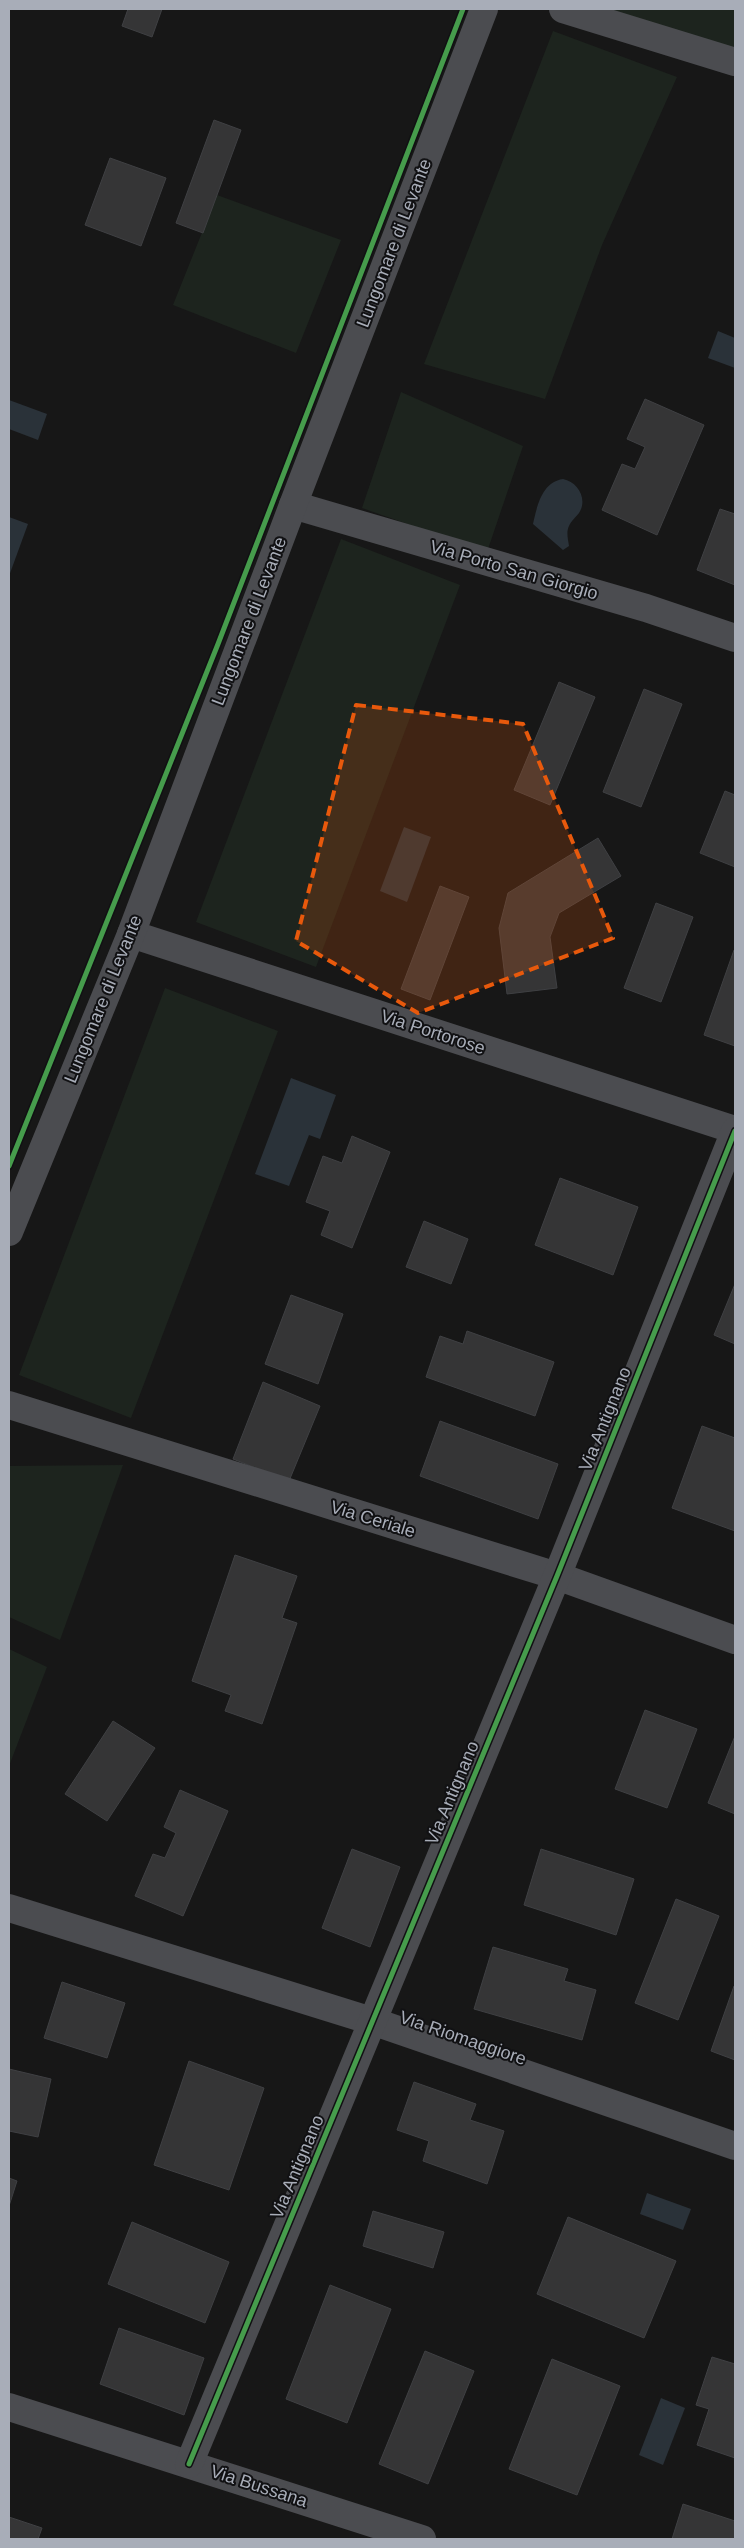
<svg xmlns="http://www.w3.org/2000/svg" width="744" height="2548" font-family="Arial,sans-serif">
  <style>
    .green { fill: #1d241e }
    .water { fill: #2a3239 }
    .building { fill: #353536; stroke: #3f4043 }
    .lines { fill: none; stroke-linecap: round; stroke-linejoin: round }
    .minor { stroke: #4b4c50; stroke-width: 28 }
    .cycleway-casing { stroke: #111113; stroke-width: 8 }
    .cycleway { stroke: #469c4c; stroke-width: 5 }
    .marked { fill: #e8590c; fill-opacity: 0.2; stroke: #e8590c; stroke-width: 4; stroke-dasharray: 10 6; stroke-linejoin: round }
    .labels { text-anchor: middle; stroke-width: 4; stroke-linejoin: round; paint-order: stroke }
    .street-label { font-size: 18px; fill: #a8adb8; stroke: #111113 }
  </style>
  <rect width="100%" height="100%" fill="#171717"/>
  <!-- green -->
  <g class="green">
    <path d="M 606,9 L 735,9 L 735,54 Z"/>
    <path d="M 553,31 L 677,77 L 602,245 L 545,399 L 424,364 Z"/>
    <path d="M 217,195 L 341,240 L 296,353 L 173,305 Z"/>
    <path d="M 401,392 L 523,446 L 487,552 L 362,508 Z"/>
    <path d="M 341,539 L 460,585 L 316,967 L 196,922 Z"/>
    <path d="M 165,988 L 278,1031 L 131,1418 L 19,1375 Z"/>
    <path d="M 123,1465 L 60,1640 L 9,1617 L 9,1466 Z"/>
    <path d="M 9,1649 L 47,1667 L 9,1766 Z"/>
  </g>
  <!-- water -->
  <g class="water">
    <path d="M 718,331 L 735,338 L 735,368 L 708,358 Z"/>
    <path d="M 9,400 L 47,414 L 38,440 L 9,429 Z"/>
    <path d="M 563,479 C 578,482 588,499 579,513 C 576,517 571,521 569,526 C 566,532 568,539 569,546 L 563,550 L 533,524 C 537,506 542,482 563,479 Z"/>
    <path d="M 9,517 L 28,524 L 9,576 Z"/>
    <path d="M 404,827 L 431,837 L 407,902 L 380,891 Z"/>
    <path d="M 291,1078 L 336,1095 L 320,1139 L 309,1135 L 289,1186 L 255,1174 Z"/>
    <path d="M 647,2193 L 691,2209 L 683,2230 L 640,2214 Z"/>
    <path d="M 661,2398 L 685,2408 L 663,2465 L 639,2455 Z"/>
  </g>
  <!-- building -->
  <g class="building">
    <path d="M 128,9 L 162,9 L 152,37 L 122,26 Z"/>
    <path d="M 214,120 L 241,130 L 203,233 L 176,223 Z"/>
    <path d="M 110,158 L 166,178 L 141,246 L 85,225 Z"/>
    <path d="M 645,399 L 704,425 L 657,535 L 602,510 L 622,464 L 635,469 L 645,447 L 627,439 Z"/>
    <path d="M 720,509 L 735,514 L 735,585 L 697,570 Z"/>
    <path d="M 559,682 L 595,697 L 550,805 L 514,790 Z"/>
    <path d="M 644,689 L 682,704 L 641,807 L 603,792 Z"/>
    <path d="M 725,791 L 735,795 L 735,867 L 700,853 Z"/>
    <path d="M 598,838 L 621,876 L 559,913 L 550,937 L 557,988 L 507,994 L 499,928 L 508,893 Z"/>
    <path d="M 440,886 L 469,897 L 430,1000 L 401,989 Z"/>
    <path d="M 656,903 L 693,917 L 661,1002 L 624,988 Z"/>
    <path d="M 734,950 L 735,950 L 735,1046 L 704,1035 Z"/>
    <path d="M 352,1136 L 390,1152 L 352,1248 L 321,1235 L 330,1211 L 306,1202 L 323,1156 L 342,1163 Z"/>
    <path d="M 560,1178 L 638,1207 L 613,1275 L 535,1245 Z"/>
    <path d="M 424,1221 L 468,1239 L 451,1284 L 406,1267 Z"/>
    <path d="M 735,1284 L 735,1344 L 714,1335 Z"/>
    <path d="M 291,1295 L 343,1314 L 318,1384 L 265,1364 Z"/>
    <path d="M 467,1331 L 554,1362 L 535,1416 L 426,1377 L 440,1336 L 463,1344 Z"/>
    <path d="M 263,1382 L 320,1406 L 289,1481 L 233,1459 Z"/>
    <path d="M 440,1421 L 558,1464 L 538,1519 L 420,1476 Z"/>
    <path d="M 702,1426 L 735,1438 L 735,1531 L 672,1508 Z"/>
    <path d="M 235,1555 L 297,1576 L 282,1618 L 297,1623 L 262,1724 L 225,1711 L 231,1695 L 192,1681 Z"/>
    <path d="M 645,1710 L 697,1729 L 667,1808 L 615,1789 Z"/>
    <path d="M 113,1721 L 155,1748 L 107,1821 L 65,1794 Z"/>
    <path d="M 735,1736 L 735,1814 L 708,1803 Z"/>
    <path d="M 180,1790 L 228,1811 L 183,1916 L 135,1896 L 153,1854 L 165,1858 L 176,1833 L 164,1827 Z"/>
    <path d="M 352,1849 L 400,1867 L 370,1947 L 322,1928 Z"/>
    <path d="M 541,1849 L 634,1879 L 616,1935 L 524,1905 Z"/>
    <path d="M 676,1899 L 719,1916 L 678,2020 L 635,2003 Z"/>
    <path d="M 493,1947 L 568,1969 L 564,1981 L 596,1990 L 582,2040 L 474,2009 Z"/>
    <path d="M 62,1982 L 125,2003 L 107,2058 L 44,2038 Z"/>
    <path d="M 734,1986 L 735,1986 L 735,2060 L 711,2051 Z"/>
    <path d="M 189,2061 L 264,2088 L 229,2190 L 154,2165 Z"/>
    <path d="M 9,2069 L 51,2079 L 38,2137 L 9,2131 Z"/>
    <path d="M 414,2082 L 476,2104 L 470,2120 L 504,2131 L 487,2184 L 423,2161 L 429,2141 L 397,2130 Z"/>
    <path d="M 9,2178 L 17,2181 L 9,2206 Z"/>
    <path d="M 373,2211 L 444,2232 L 433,2268 L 363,2246 Z"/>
    <path d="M 568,2217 L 676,2261 L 644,2338 L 537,2294 Z"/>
    <path d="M 132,2222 L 229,2262 L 205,2323 L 108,2284 Z"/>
    <path d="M 330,2285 L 391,2309 L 347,2423 L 286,2399 Z"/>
    <path d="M 119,2328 L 204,2358 L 184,2415 L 100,2384 Z"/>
    <path d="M 425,2351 L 474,2371 L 428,2484 L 379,2464 Z"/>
    <path d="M 712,2357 L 735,2364 L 735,2458 L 697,2445 L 709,2409 L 696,2405 Z"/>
    <path d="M 552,2359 L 620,2386 L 577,2495 L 509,2469 Z"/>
    <path d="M 683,2504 L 735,2521 L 735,2539 L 672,2539 Z"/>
    <path d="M 9,2517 L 42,2528 L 38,2539 L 9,2539 Z"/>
  </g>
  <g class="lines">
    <!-- minor -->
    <g class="minor">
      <path d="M 563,9 L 735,62"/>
      <path d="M 293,505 L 646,608 L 735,638"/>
      <path d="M 131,934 L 735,1130"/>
      <path d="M 9,1232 L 131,934 L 293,505 L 484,9"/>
      <path d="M 9,1405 L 557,1576 L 735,1640"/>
      <path d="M 9,1908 L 372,2021 L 735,2146"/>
      <path d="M 9,2407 L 422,2539"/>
      <path d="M 189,2464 L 557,1576 L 735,1131"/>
    </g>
    <defs>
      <g id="cycleway">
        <path d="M 9,1166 L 218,644 L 463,9"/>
        <path d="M 189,2464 L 557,1576 L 735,1131"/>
      </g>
    </defs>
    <!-- cycleway casing -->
    <use href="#cycleway" class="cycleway-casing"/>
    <!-- cycleway -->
    <use href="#cycleway" class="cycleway"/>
  </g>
  <!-- marked area -->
  <path class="marked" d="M 356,705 L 523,724 L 613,938 L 418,1013 L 296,941 Z"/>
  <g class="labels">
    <!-- street labels -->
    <g class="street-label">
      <text transform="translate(394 243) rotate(-69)" y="6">Lungomare di Levante</text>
      <text transform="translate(514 570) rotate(16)" y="6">Via Porto San Giorgio</text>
      <text transform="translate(249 621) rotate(-69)" y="6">Lungomare di Levante</text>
      <text transform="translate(103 999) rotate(-68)" y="6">Lungomare di Levante</text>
      <text transform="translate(433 1032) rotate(18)" y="6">Via Portorose</text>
      <text transform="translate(605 1419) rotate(-68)" y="6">Via Antignano</text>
      <text transform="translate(373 1519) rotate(17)" y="6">Via Ceriale</text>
      <text transform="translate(452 1793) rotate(-67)" y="6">Via Antignano</text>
      <text transform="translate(463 2038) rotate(19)" y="6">Via Riomaggiore</text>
      <text transform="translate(297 2167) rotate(-67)" y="6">Via Antignano</text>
      <text transform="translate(259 2486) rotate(18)" y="6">Via Bussana</text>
    </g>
  </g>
  <!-- border -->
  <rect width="744" height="2548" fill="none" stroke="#a8adb8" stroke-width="20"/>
</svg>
